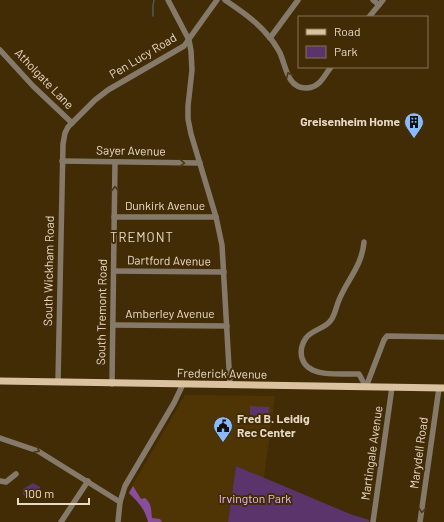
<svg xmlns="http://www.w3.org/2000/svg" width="444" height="522" font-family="Barlow,sans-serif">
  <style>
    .built { fill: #4f3504 }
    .green { fill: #5c346c }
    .forest { fill: #894d9f }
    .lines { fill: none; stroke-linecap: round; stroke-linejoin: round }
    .stream { stroke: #4f5a55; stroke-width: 1.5 }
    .minor { stroke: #857a6a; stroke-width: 5.5 }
    .major { stroke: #dac2a1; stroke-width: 7 }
    .oneway { stroke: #4c3815 }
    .labels { text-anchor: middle; stroke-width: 4; stroke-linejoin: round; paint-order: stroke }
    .street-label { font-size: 12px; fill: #e8dac7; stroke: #422c06 }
    .poi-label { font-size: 12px; font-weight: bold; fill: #e8dac7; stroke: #422c06; text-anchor: end }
    .park-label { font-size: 12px; fill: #e8bafb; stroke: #422c06 }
    .neighbourhood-label { font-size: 13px; letter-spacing: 1px; fill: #e8dac7; stroke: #422c06 }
  </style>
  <rect width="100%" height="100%" fill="#422c06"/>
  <!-- built -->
  <path class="built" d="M 185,395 L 275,396 L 264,478 L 236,466 L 228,522 L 151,522 L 144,504 L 128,493 Z"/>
  <!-- green -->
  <g class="green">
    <path d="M 250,406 L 269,407 L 269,418 L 250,418 Z"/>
    <path d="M 236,466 L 350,514 L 369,520 L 369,522 L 228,522 Z"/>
    <path d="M 33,483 L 40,487 L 40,490 L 27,499 L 23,494 L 23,489 Z"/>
  </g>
  <!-- forest -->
  <path class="forest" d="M 133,486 L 141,499 L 145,498 C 152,504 151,510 152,518 L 160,519 L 162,522 L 148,522 C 145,509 138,502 129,493 Z"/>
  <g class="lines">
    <!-- stream -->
    <path class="stream" d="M 153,16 L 153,6 L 154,0"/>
    <!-- minor -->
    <g class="minor">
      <path d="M 168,0 L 189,40 L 191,51 L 192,70 L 188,106 L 188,119 L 191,134 L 216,217 L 222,245 L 230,385"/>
      <path d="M 225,0 C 241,11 258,22 270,38 C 274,42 277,48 280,53 C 286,66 287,88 306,88 C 311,88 316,86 320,82 C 324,78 327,72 331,67"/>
      <path d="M 373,0 L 379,5"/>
      <path d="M 369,17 L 383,0"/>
      <path d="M 270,38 L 298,0"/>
      <path d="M 0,50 L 33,86 L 72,123"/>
      <path d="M 62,161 L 200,163"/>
      <path d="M 114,217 L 216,217"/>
      <path d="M 364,242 C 362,266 347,280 339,300 C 336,307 335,315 331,320 C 325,329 313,329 306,338 C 302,343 300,351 302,358 C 308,379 342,373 359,374 L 366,387"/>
      <path d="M 114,271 L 224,272"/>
      <path d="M 113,325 L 227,326"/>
      <path d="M 58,382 L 63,144 L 65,133 L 68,127 L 95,100 L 108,90 L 184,46 L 217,0"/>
      <path d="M 112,384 L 115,162"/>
      <path d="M 366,387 L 384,340 L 387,336 L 444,337"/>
      <path d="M 0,438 L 38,451 L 120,502"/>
      <path d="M 0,481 L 6,482 L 16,474"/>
      <path d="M 61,522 L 88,481"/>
      <path d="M 118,522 L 120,502 L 125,486 L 174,403 L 183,384"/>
      <path d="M 373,522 L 392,387"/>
      <path d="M 420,522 L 439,388"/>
    </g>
    <!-- major -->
    <path class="major" d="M 0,381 L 444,388"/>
  </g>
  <!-- one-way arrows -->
  <defs><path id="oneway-chevron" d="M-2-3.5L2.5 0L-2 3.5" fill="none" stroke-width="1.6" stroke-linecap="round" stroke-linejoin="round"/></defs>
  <g class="oneway">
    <use href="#oneway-chevron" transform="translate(289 75) rotate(-115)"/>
    <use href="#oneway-chevron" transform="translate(182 163) rotate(1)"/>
    <use href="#oneway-chevron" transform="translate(115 189) rotate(-89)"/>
    <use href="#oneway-chevron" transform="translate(37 450) rotate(26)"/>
    <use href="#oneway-chevron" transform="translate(422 510) rotate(98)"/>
  </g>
  <!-- icons -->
  <defs>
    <symbol id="building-pin" viewBox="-11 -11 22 30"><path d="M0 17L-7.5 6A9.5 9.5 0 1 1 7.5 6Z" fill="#89bafc" stroke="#422c06"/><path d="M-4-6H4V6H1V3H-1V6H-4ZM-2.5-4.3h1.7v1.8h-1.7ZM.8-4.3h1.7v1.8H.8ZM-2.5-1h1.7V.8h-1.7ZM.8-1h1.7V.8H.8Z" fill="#111"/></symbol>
    <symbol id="civic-pin" viewBox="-11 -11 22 30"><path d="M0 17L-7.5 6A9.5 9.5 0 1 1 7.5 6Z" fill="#89bafc" stroke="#422c06"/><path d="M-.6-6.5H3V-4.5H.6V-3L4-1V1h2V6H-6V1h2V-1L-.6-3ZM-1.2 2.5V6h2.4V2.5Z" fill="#111"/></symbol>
  </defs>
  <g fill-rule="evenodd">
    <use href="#building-pin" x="403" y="111" width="22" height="30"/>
    <use href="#civic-pin" x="212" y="415" width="22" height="30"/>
  </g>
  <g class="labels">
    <!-- street labels -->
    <g class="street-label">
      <text transform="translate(143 56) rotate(-31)" y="4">Pen Lucy Road</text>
      <text transform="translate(44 79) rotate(46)" y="4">Atholgate Lane</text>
      <text transform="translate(131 151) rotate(1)" y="4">Sayer Avenue</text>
      <text x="165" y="210">Dunkirk Avenue</text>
      <text transform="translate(169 261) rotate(1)" y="4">Dartford Avenue</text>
      <text transform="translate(49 271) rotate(-89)" y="4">South Wickham Road</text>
      <text transform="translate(102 312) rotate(-89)" y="4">South Tremont Road</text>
      <text x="170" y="318">Amberley Avenue</text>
      <text transform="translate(222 374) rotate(1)" y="4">Frederick Avenue</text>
      <text transform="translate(372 453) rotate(-82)" y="4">Martingale Avenue</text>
      <text transform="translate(419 453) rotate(-82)" y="4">Marydell Road</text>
    </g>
    <!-- poi labels -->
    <g class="poi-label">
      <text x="400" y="126">Greisenheim Home</text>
      <text x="237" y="423" text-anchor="start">Fred B. Leidig<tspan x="237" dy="14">Rec Center</tspan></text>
    </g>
    <!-- park labels -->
    <g class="park-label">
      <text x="255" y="503">Irvington Park</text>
    </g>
    <!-- neighbourhood labels -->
    <g class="neighbourhood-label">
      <text x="142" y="242">TREMONT</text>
    </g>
  </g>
  <!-- legend -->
  <rect x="298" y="16" width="130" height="52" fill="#422c06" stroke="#847253"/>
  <rect x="306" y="29" width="20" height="6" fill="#dac2a1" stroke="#847253"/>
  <text x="334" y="36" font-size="12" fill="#e8dac7">Road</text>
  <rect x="306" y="46" width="20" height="12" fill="#5c346c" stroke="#847253"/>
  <text x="334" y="56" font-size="12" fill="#e8dac7">Park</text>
  <!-- scale -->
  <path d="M18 498v6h71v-6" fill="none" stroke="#e8dac7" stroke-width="2"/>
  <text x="24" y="498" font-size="12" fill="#e8dac7" stroke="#422c06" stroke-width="3" paint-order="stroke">100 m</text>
</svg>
